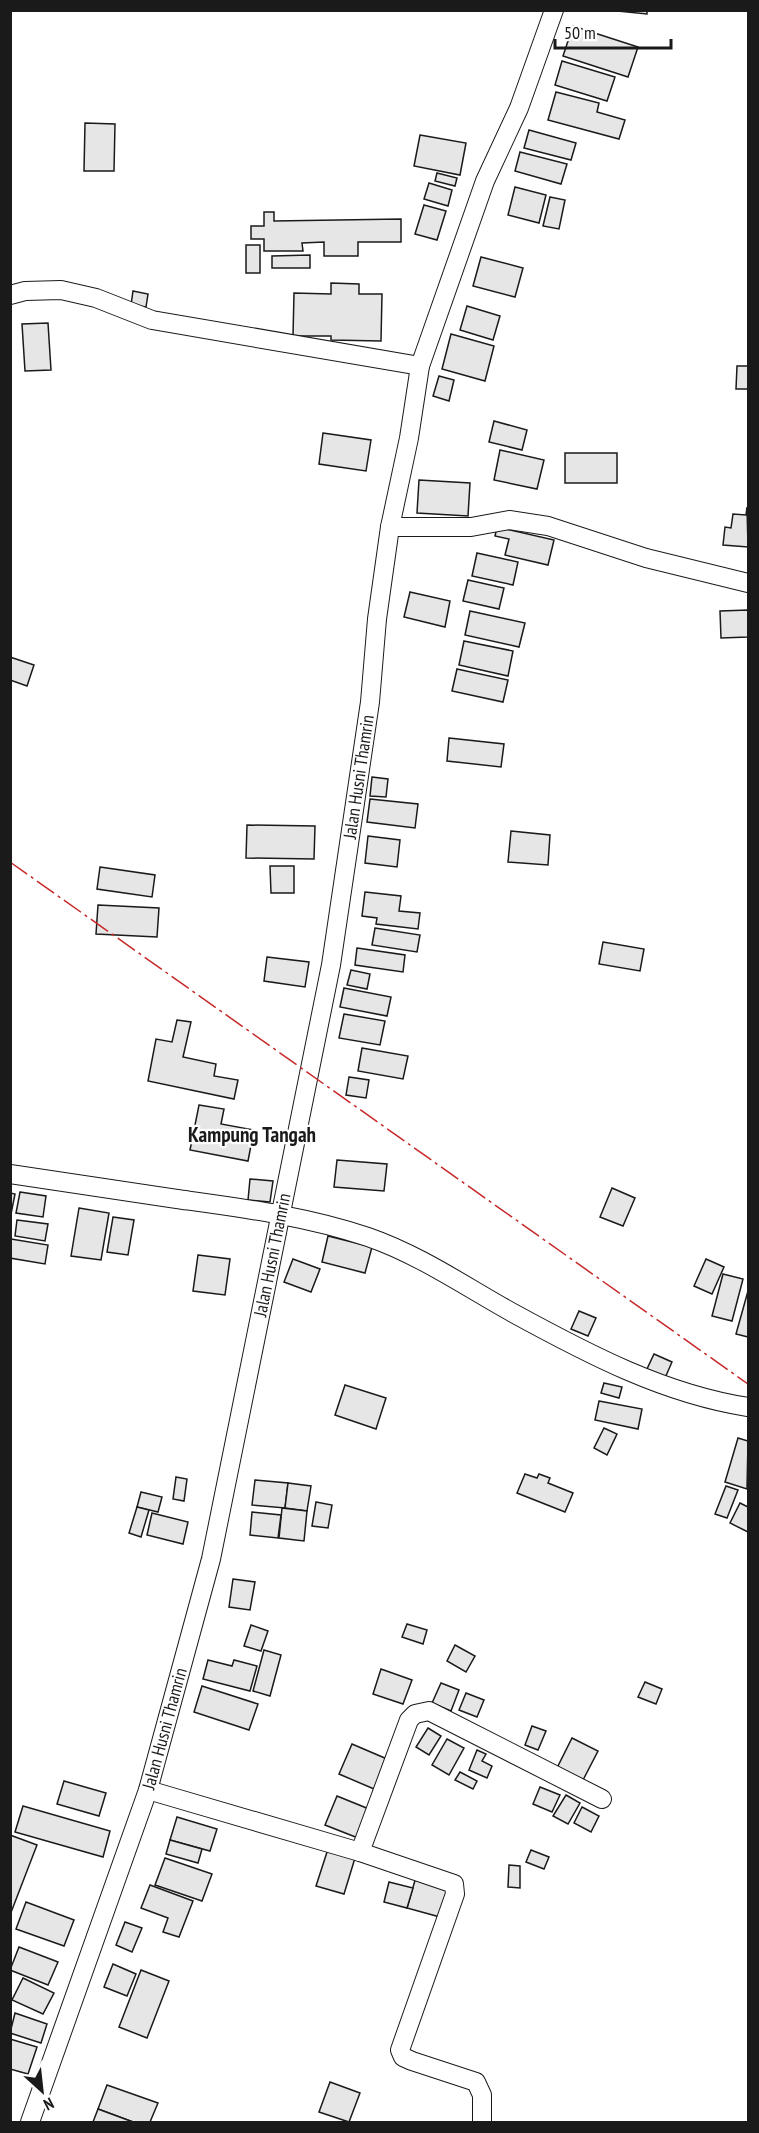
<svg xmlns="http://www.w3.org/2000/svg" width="759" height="2133" font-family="'PT Sans Narrow',sans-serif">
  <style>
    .building { fill: #e6e6e6; stroke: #1a1a1a; stroke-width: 1.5 }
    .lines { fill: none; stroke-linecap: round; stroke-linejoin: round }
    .minor-casing { stroke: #1a1a1a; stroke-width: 20 }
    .minor { stroke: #fff; stroke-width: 18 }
    .power { stroke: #c62828; stroke-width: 1.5; stroke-dasharray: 21 4.5 3 4.5; stroke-linecap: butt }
    .labels { text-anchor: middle; stroke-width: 4.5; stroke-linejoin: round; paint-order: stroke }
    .street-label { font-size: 18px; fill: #1a1a1a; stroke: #fff }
    .quarter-label { font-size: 21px; font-weight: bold; fill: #1a1a1a; stroke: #fff }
  </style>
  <rect width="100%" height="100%" fill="#fff"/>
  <!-- building -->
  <g class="building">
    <path d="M 607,10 L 647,10 L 647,14 Z"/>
    <path d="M 573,26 L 638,47 L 628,77 L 563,56 Z"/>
    <path d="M 562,61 L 615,77 L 607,101 L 555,85 Z"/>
    <path d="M 556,92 L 599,103 L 597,112 L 625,120 L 619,139 L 548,120 Z"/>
    <path d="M 85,123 L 115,124 L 114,171 L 84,171 Z"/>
    <path d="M 529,130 L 576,143 L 571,160 L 524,148 Z"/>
    <path d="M 420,135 L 466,143 L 460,175 L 414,166 Z"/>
    <path d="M 520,152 L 567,164 L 561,184 L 515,171 Z"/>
    <path d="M 437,173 L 457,178 L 455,186 L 435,181 Z"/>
    <path d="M 429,183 L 452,190 L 448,206 L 424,199 Z"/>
    <path d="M 515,187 L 546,195 L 539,223 L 508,215 Z"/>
    <path d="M 550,197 L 565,200 L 559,229 L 543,226 Z"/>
    <path d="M 424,205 L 446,211 L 437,240 L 415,234 Z"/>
    <path d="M 264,212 L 274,212 L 274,221 L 401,219 L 401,242 L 358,242 L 358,256 L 324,256 L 324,242 L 302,243 L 303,251 L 264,251 L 264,239 L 251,239 L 251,226 L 264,226 Z"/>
    <rect x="246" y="245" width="14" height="28"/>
    <path d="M 310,255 L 310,268 L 272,268 L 272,256 Z"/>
    <path d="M 481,257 L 523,268 L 515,297 L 473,286 Z"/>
    <path d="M 331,283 L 359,284 L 359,294 L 382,294 L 381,341 L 331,340 L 331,336 L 293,336 L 294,293 L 331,294 Z"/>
    <path d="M 133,291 L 148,294 L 146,307 L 131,305 Z"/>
    <path d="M 467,306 L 500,316 L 493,340 L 460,330 Z"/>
    <path d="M 48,323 L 51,370 L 25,371 L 22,324 Z"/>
    <path d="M 451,334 L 494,346 L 485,381 L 442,369 Z"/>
    <path d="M 737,366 L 748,366 L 748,389 L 736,389 Z"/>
    <path d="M 439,376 L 454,380 L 449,401 L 433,396 Z"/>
    <path d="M 494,421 L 527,430 L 522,450 L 489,442 Z"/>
    <path d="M 323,433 L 371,440 L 366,471 L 319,464 Z"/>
    <path d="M 500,450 L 544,460 L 537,489 L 494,480 Z"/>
    <rect x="565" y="453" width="52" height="30"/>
    <path d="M 419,480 L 470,483 L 468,516 L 417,513 Z"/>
    <path d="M 747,507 L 748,547 L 723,545 L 725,527 L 731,528 L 733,514 L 746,515 Z"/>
    <path d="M 497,527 L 554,540 L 548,565 L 505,555 L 509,539 L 495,536 Z"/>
    <path d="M 477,553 L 518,562 L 513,585 L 472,576 Z"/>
    <path d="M 468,580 L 504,588 L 499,609 L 463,601 Z"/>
    <path d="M 410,592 L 450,601 L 445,627 L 404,617 Z"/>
    <path d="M 748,610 L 748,637 L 721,638 L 720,611 Z"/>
    <path d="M 470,611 L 525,623 L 519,647 L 465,635 Z"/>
    <path d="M 464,641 L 513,651 L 508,676 L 459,665 Z"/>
    <path d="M 10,657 L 34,665 L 27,686 L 10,680 Z"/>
    <path d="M 457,669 L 508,680 L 503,702 L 452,691 Z"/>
    <path d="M 449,738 L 504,744 L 501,767 L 447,761 Z"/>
    <path d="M 372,777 L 388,779 L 386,797 L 370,796 Z"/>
    <path d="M 370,799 L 418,804 L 415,828 L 367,822 Z"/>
    <path d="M 247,825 L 315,826 L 314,859 L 246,858 Z"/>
    <path d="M 511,831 L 550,835 L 548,865 L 508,862 Z"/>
    <path d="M 368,836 L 400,840 L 397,867 L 365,863 Z"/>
    <path d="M 270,866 L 294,866 L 294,893 L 271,893 Z"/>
    <path d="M 100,867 L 155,875 L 152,897 L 97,889 Z"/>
    <path d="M 365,892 L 401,896 L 399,911 L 420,913 L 418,929 L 376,924 L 377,918 L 362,916 Z"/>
    <path d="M 98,905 L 159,908 L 157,937 L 96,934 Z"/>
    <path d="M 375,928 L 420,935 L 417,952 L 372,945 Z"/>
    <path d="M 603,942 L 644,949 L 640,971 L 599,964 Z"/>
    <path d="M 357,948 L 405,955 L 403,972 L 355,965 Z"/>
    <path d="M 267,957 L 309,962 L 305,987 L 264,981 Z"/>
    <path d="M 351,970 L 370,974 L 367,989 L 347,985 Z"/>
    <path d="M 344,988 L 391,997 L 387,1016 L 340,1007 Z"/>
    <path d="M 344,1014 L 385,1021 L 380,1045 L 339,1038 Z"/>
    <path d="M 177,1020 L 191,1022 L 183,1057 L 216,1064 L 214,1076 L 238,1080 L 234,1099 L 148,1081 L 156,1039 L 172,1042 Z"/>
    <path d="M 362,1048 L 408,1056 L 403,1079 L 358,1071 Z"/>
    <path d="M 349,1077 L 369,1080 L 366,1098 L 346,1095 Z"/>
    <path d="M 199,1105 L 224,1109 L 221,1124 L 254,1130 L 248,1161 L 190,1150 Z"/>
    <path d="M 337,1160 L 387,1164 L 384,1191 L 334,1187 Z"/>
    <path d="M 250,1179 L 273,1181 L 270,1202 L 248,1200 Z"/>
    <path d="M 612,1188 L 635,1198 L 623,1226 L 600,1217 Z"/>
    <path d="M 20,1192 L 46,1196 L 43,1217 L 16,1213 Z"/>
    <path d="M 10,1193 L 15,1194 L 10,1219 Z"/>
    <path d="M 79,1208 L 109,1213 L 101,1260 L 71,1256 Z"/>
    <path d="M 113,1217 L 134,1220 L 128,1255 L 107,1252 Z"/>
    <path d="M 17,1220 L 48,1224 L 45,1241 L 15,1236 Z"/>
    <path d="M 328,1236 L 372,1247 L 365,1273 L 322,1262 Z"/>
    <path d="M 11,1239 L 48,1245 L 45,1264 L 10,1258 Z"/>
    <path d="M 198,1255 L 230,1259 L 225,1295 L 193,1291 Z"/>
    <path d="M 293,1259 L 320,1269 L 311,1292 L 284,1282 Z"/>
    <path d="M 706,1259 L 724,1267 L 712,1294 L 694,1286 Z"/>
    <path d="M 723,1274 L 743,1279 L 732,1321 L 712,1316 Z"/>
    <path d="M 748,1291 L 748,1337 L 736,1334 Z"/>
    <path d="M 579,1311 L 596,1318 L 588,1336 L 571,1329 Z"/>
    <path d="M 654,1354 L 672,1362 L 665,1378 L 647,1369 Z"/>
    <path d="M 604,1383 L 622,1387 L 619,1398 L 601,1393 Z"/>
    <path d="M 345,1385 L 386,1398 L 376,1429 L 335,1415 Z"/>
    <path d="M 599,1401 L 642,1409 L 638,1429 L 595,1420 Z"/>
    <path d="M 604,1428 L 617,1434 L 607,1455 L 594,1448 Z"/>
    <path d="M 738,1438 L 748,1441 L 747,1489 L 725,1482 Z"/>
    <path d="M 525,1474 L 537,1478 L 539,1474 L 550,1478 L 548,1483 L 573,1493 L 565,1512 L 517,1493 Z"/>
    <path d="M 176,1477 L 187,1479 L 184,1501 L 173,1499 Z"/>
    <path d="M 255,1480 L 288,1483 L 285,1508 L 252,1505 Z"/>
    <path d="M 288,1483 L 311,1486 L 307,1511 L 285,1508 Z"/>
    <path d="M 726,1486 L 738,1490 L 727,1518 L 715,1514 Z"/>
    <path d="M 141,1492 L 162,1497 L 158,1512 L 137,1507 Z"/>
    <path d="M 316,1502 L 332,1505 L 328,1528 L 312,1526 Z"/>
    <path d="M 740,1503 L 748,1507 L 748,1532 L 730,1523 Z"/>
    <path d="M 137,1507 L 149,1510 L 141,1537 L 129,1533 Z"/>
    <path d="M 282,1508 L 307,1511 L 304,1541 L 279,1538 Z"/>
    <path d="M 252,1512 L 281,1515 L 278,1538 L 250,1535 Z"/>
    <path d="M 152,1513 L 188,1522 L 183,1544 L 147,1535 Z"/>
    <path d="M 233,1579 L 255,1582 L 250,1610 L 229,1607 Z"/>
    <path d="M 407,1624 L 427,1630 L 423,1644 L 402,1637 Z"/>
    <path d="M 251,1625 L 268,1631 L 261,1651 L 244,1646 Z"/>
    <path d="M 455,1645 L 475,1656 L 466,1672 L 447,1661 Z"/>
    <path d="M 264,1650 L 281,1655 L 270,1696 L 253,1691 Z"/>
    <path d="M 208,1660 L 232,1666 L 234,1660 L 257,1666 L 250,1691 L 203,1679 Z"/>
    <path d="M 381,1669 L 412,1680 L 403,1704 L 373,1694 Z"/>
    <path d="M 645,1682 L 662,1689 L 656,1704 L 638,1697 Z"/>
    <path d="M 441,1683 L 459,1690 L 451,1711 L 432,1703 Z"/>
    <path d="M 202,1686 L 258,1704 L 249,1730 L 194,1712 Z"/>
    <path d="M 466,1693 L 484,1700 L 477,1717 L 459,1710 Z"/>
    <path d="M 532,1726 L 546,1731 L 538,1750 L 525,1745 Z"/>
    <path d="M 428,1728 L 441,1736 L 429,1755 L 416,1747 Z"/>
    <path d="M 572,1738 L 598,1751 L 583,1780 L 557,1768 Z"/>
    <path d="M 447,1739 L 464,1748 L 449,1775 L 432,1765 Z"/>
    <path d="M 352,1744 L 387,1759 L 374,1789 L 339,1774 Z"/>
    <path d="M 477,1750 L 486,1754 L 482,1761 L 492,1766 L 487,1778 L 469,1770 Z"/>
    <path d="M 460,1772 L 477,1781 L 473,1789 L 455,1780 Z"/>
    <path d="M 64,1781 L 106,1793 L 99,1816 L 57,1804 Z"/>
    <path d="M 540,1787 L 560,1795 L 552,1812 L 533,1804 Z"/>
    <path d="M 566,1795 L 580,1803 L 568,1824 L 553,1816 Z"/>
    <path d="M 337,1796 L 369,1809 L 358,1838 L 325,1825 Z"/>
    <path d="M 23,1806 L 110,1831 L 103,1857 L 15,1832 Z"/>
    <path d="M 582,1807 L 599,1816 L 591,1832 L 574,1823 Z"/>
    <path d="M 177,1817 L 217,1829 L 210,1851 L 170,1840 Z"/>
    <path d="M 10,1835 L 37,1845 L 10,1915 Z"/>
    <path d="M 170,1840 L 202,1849 L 198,1863 L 166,1854 Z"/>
    <path d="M 328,1849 L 355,1858 L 344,1894 L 316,1886 Z"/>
    <path d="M 531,1850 L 549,1857 L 544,1869 L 526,1862 Z"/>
    <path d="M 165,1858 L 212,1874 L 202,1901 L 155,1885 Z"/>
    <path d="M 509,1865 L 520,1866 L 520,1888 L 508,1887 Z"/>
    <path d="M 416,1877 L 449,1885 L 440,1917 L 407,1908 Z"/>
    <path d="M 389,1882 L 413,1888 L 407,1908 L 384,1902 Z"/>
    <path d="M 150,1885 L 193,1901 L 179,1937 L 163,1932 L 168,1918 L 141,1908 Z"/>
    <path d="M 26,1902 L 74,1920 L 64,1946 L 16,1929 Z"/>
    <path d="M 125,1922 L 142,1928 L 132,1952 L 116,1945 Z"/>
    <path d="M 19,1947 L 58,1962 L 48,1985 L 10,1970 Z"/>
    <path d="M 113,1964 L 136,1974 L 127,1996 L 104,1987 Z"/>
    <path d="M 141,1970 L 169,1981 L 147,2038 L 119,2027 Z"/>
    <path d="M 23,1978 L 54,1993 L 43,2014 L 12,2000 Z"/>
    <path d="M 15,2013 L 47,2024 L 41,2043 L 10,2033 Z"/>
    <path d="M 10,2039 L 37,2047 L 28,2074 L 10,2069 Z"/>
    <path d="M 330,2082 L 360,2093 L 349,2122 L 319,2112 Z"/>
    <path d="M 107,2085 L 158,2103 L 150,2122 L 133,2122 L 98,2109 Z"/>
    <path d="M 98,2109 L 133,2122 L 93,2122 Z"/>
  </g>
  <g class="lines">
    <defs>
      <g id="minor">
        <path d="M 10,295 L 25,291 L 61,290 L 96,298 L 152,320 L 420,366 L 485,181 L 519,108 L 554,10"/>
        <path d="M 390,527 L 471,527 L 509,520 L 548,526 L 646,558 L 748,583"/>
        <path d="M 10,1174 C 66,1182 121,1191 177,1199 C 242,1208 306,1216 368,1237 C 420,1255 466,1287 513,1313 C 588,1354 664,1394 748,1407"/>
        <path d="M 148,1790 L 360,1852 L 454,1884 L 455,1894 L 400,2050 L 403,2057 L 412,2061 L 476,2082 L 482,2095 L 482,2122"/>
        <path d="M 360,1852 L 409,1720 L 415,1714 L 429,1711 L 602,1799"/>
        <path id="s1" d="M 30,2122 L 148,1790 L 211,1559 L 331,965 L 370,702 L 377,619 L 390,527 L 409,438 L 420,366"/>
      </g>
    </defs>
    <!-- minor casing -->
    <use href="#minor" class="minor-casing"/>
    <!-- minor -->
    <use href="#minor" class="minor"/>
    <!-- power -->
    <path class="power" d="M 10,862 L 748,1384"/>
  </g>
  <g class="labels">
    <!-- street labels -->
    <g class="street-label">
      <text dy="6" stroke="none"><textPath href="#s1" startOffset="1388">Jalan Husni Thamrin</textPath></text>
      <text dy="6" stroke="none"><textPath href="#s1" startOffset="902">Jalan Husni Thamrin</textPath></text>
      <text dy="6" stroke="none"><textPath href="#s1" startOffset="416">Jalan Husni Thamrin</textPath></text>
    </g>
    <!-- quarter labels -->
    <g class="quarter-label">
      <text x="252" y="1142">Kampung Tangah</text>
    </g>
  </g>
  <!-- border -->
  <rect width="759" height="2133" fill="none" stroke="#1a1a1a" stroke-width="24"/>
  <!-- north arrow -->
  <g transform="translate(42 2091) rotate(153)" stroke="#ffffff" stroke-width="4.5" paint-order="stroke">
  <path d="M0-4.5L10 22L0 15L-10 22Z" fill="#1a1a1a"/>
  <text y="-9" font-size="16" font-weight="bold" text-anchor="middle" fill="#1a1a1a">N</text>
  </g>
  <!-- scale -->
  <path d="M555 39v9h116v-9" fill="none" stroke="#1a1a1a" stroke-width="3"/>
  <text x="564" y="39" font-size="18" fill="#1a1a1a" stroke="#ffffff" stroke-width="4.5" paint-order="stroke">50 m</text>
</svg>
